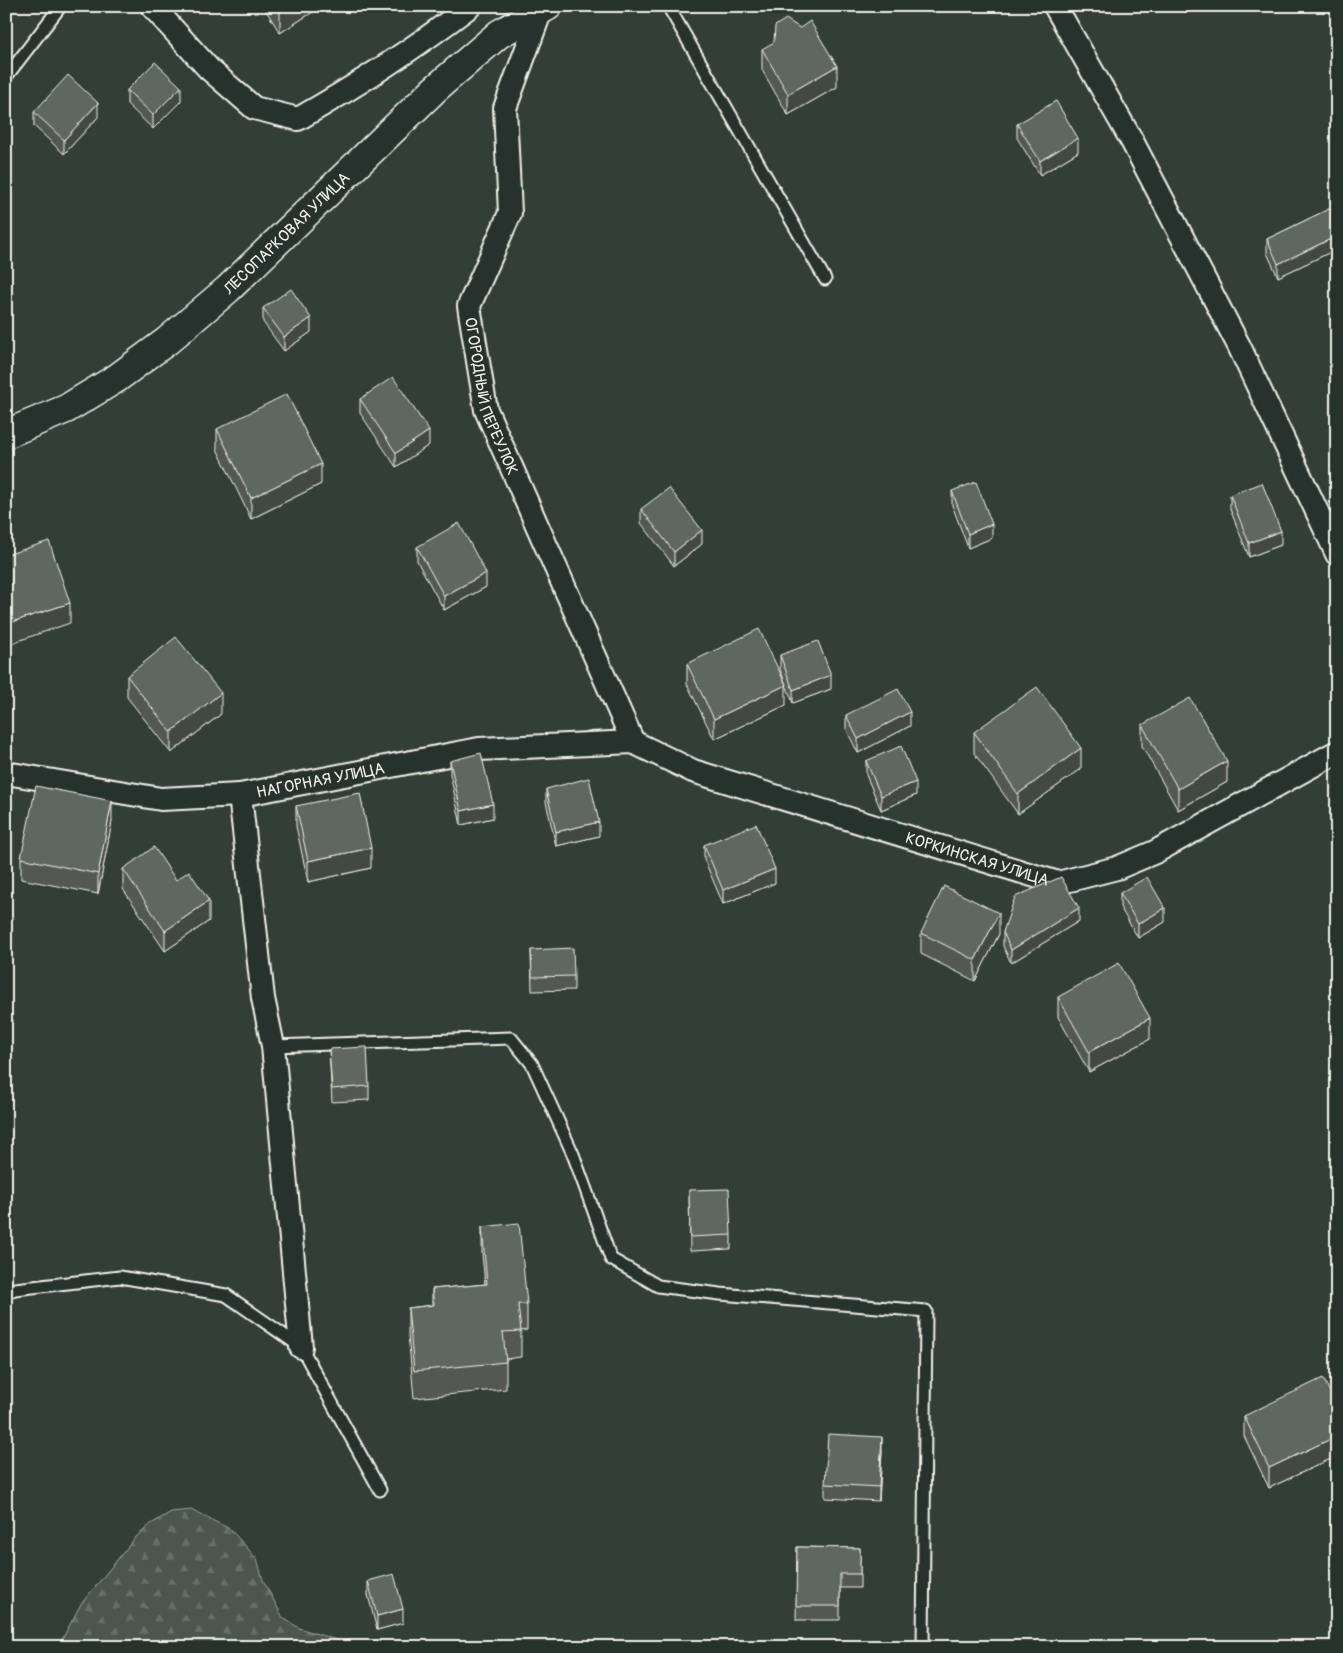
<svg xmlns="http://www.w3.org/2000/svg" width="1343" height="1653" font-family="Pangolin,sans-serif">
  <style>
    .forest { fill: url(#forest-firs); stroke: #a0a49c }
    .lines { fill: none; stroke-linecap: round; stroke-linejoin: round }
    .lane-casing { stroke: #f4f1e8; stroke-width: 15 }
    .street-casing { stroke: #f4f1e8; stroke-width: 26 }
    .secondary-casing { stroke: #f4f1e8; stroke-width: 31 }
    .lane { stroke: #26332d; stroke-width: 11 }
    .street { stroke: #26332d; stroke-width: 22 }
    .secondary { stroke: #26332d; stroke-width: 28 }
    .wall { fill: #525953; stroke: #f4f1e8 }
    .shaded-wall { fill: #424944; stroke: #f4f1e8 }
    .building { fill: #5f6861; stroke: #f4f1e8 }
    .labels { text-anchor: middle; stroke-width: 5; stroke-linejoin: round; paint-order: stroke }
    .street-label { font-size: 16px; fill: #f4f1e8; stroke: #26332d }
  </style>
  <defs>
    <pattern id="forest-firs" width="22" height="20" patternUnits="userSpaceOnUse" patternTransform="scale(1.25)"><rect width="22" height="20" fill="#4c564f"/><path d="M5 1l3.5 6h-7zM16 11l3.5 6h-7z" fill="#666f68"/></pattern>
  </defs>
  <rect width="100%" height="100%" fill="#323e38"/>
  <filter id="ink" filterUnits="userSpaceOnUse"><feTurbulence type="fractalNoise" baseFrequency=".02" numOctaves="2"/><feDisplacementMap in="SourceGraphic" scale="10" xChannelSelector="R" yChannelSelector="G"/><feConvolveMatrix kernelMatrix="1 2 1 2 8 2 1 2 1" color-interpolation-filters="sRGB"/></filter>
  <g filter="url(#ink)">
    <!-- forest -->
    <path class="forest" d="M 191,1510 L 230,1529 L 257,1559 L 263,1580 L 283,1618 L 299,1628 L 339,1641 L 345,1647 L 58,1647 L 81,1604 L 135,1538 L 151,1524 L 171,1512 Z"/>
    <g class="lines">
      <defs>
        <g id="lane">
          <path d="M 668,6 L 825,279"/>
          <path d="M 6,77 L 60,7"/>
          <path d="M 273,1046 L 511,1038 L 532,1064 L 573,1154 L 611,1259 L 658,1286 L 720,1294 L 926,1311 L 923,1647"/>
          <path d="M 6,1293 L 15,1289 L 120,1277 L 226,1295 L 301,1347 L 380,1490"/>
        </g>
        <g id="street">
          <path d="M 152,6 L 209,69 L 254,108 L 298,119 C 358,85 415,48 470,6"/>
          <path d="M 1055,6 L 1132,141 L 1239,346 L 1337,554"/>
          <path id="s1" d="M 534,7 L 541,10 L 505,108 L 510,213 L 469,306 L 486,410 L 633,742"/>
          <path id="s2" d="M 6,773 L 161,799 L 240,795 L 479,749 L 633,742 L 693,771 L 1058,883 L 1117,868 L 1155,852 L 1337,752"/>
          <path d="M 240,795 L 263,998 L 273,1046 L 301,1347"/>
        </g>
        <g id="secondary">
          <path id="s3" d="M 6,434 L 66,409 L 117,378 L 167,341 L 228,289 L 435,89 L 499,34 L 548,6"/>
        </g>
      </defs>
      <!-- lane casing -->
      <use href="#lane" class="lane-casing"/>
      <!-- street casing -->
      <use href="#street" class="street-casing"/>
      <!-- secondary casing -->
      <use href="#secondary" class="secondary-casing"/>
      <!-- lane -->
      <use href="#lane" class="lane"/>
      <!-- street -->
      <use href="#street" class="street"/>
      <!-- secondary -->
      <use href="#secondary" class="secondary"/>
    </g>
    <!-- wall -->
    <g class="wall">
      <path d="M 263,6 L 322,6 L 280,33 Z"/>
      <path d="M 762,49 L 837,87 L 788,115 L 762,70 Z"/>
      <path d="M 127,90 L 181,101 L 153,129 L 127,104 Z"/>
      <path d="M 34,112 L 98,117 L 64,154 L 34,126 Z"/>
      <path d="M 1017,124 L 1078,152 L 1040,175 L 1017,138 Z"/>
      <path d="M 1337,205 L 1337,249 L 1278,277 L 1267,253 L 1267,239 Z"/>
      <path d="M 263,308 L 311,332 L 284,351 L 263,322 Z"/>
      <path d="M 360,399 L 429,445 L 396,467 L 360,413 Z"/>
      <path d="M 217,429 L 321,484 L 251,519 L 217,449 Z"/>
      <path d="M 952,491 L 992,538 L 968,548 L 952,505 Z"/>
      <path d="M 1230,495 L 1281,545 L 1249,557 L 1230,509 Z"/>
      <path d="M 641,509 L 702,544 L 674,566 L 641,523 Z"/>
      <path d="M 417,547 L 486,587 L 444,610 L 417,561 Z"/>
      <path d="M 780,655 L 831,689 L 793,703 L 780,669 Z"/>
      <path d="M 687,664 L 786,705 L 714,739 L 687,684 Z"/>
      <path d="M 127,676 L 221,714 L 171,753 L 127,697 Z"/>
      <path d="M 846,715 L 910,726 L 858,753 L 846,729 Z"/>
      <path d="M 1142,725 L 1227,782 L 1178,810 L 1142,746 Z"/>
      <path d="M 974,732 L 1081,769 L 1018,814 L 974,753 Z"/>
      <path d="M 450,761 L 493,818 L 461,825 L 450,774 Z"/>
      <path d="M 866,761 L 916,795 L 881,810 L 866,775 Z"/>
      <path d="M 546,789 L 599,836 L 556,846 L 546,802 Z"/>
      <path d="M 296,806 L 371,868 L 308,882 L 296,826 Z"/>
      <path d="M 112,821 L 98,894 L 21,879 L 21,858 Z"/>
      <path d="M 704,845 L 775,883 L 723,904 L 704,859 Z"/>
      <path d="M 123,869 L 209,921 L 165,951 L 123,889 Z"/>
      <path d="M 1120,893 L 1165,922 L 1138,938 L 1120,907 Z"/>
      <path d="M 1079,921 L 1011,963 L 1003,946 L 1003,932 Z"/>
      <path d="M 921,933 L 999,934 L 975,981 L 921,954 Z"/>
      <path d="M 531,950 L 574,976 L 574,990 L 532,991 Z"/>
      <path d="M 1058,997 L 1150,1039 L 1089,1072 L 1058,1017 Z"/>
      <path d="M 329,1049 L 369,1086 L 369,1100 L 332,1102 Z"/>
      <path d="M 689,1190 L 731,1235 L 731,1249 L 690,1251 Z"/>
      <path d="M 482,1227 L 527,1304 L 527,1330 L 521,1331 L 521,1357 L 506,1359 L 506,1389 L 414,1398 L 408,1334 L 408,1308 L 432,1305 L 432,1289 L 485,1284 L 482,1254 Z"/>
      <path d="M 1337,1292 L 1337,1322 L 1333,1315 L 1333,1294 Z"/>
      <path d="M 1337,1406 L 1337,1456 L 1269,1488 L 1244,1436 L 1244,1416 Z"/>
      <path d="M 882,1451 L 879,1501 L 825,1498 L 825,1484 Z"/>
      <path d="M 797,1547 L 860,1548 L 860,1588 L 840,1588 L 840,1620 L 796,1620 Z"/>
      <path d="M 368,1581 L 403,1623 L 377,1630 L 368,1595 Z"/>
    </g>
    <!-- shaded-wall -->
    <g class="shaded-wall">
      <path d="M 289,6 L 322,6 L 280,33 L 280,12 Z"/>
      <path d="M 837,66 L 837,87 L 788,115 L 788,94 Z"/>
      <path d="M 181,87 L 181,101 L 153,129 L 153,115 Z"/>
      <path d="M 98,103 L 98,117 L 64,154 L 64,140 Z"/>
      <path d="M 1078,138 L 1078,152 L 1040,175 L 1040,161 Z"/>
      <path d="M 1337,236 L 1337,249 L 1278,277 L 1278,264 Z"/>
      <path d="M 311,318 L 311,332 L 284,351 L 284,337 Z"/>
      <path d="M 429,431 L 429,445 L 396,467 L 396,453 Z"/>
      <path d="M 321,464 L 321,484 L 251,519 L 251,498 Z"/>
      <path d="M 992,524 L 992,538 L 968,548 L 968,534 Z"/>
      <path d="M 702,530 L 702,544 L 674,566 L 674,552 Z"/>
      <path d="M 1281,531 L 1281,545 L 1249,557 L 1249,543 Z"/>
      <path d="M 486,573 L 486,587 L 444,610 L 444,596 Z"/>
      <path d="M 70,603 L 70,623 L 6,645 L 6,624 Z"/>
      <path d="M 831,675 L 831,689 L 793,703 L 793,690 Z"/>
      <path d="M 786,685 L 786,705 L 714,739 L 714,719 Z"/>
      <path d="M 221,693 L 221,714 L 171,753 L 171,732 Z"/>
      <path d="M 910,712 L 910,726 L 858,753 L 858,739 Z"/>
      <path d="M 1081,748 L 1081,769 L 1018,814 L 1018,794 Z"/>
      <path d="M 1227,761 L 1227,782 L 1178,810 L 1178,789 Z"/>
      <path d="M 916,782 L 916,795 L 881,810 L 881,796 Z"/>
      <path d="M 112,801 L 112,821 L 98,894 L 98,874 Z"/>
      <path d="M 493,804 L 493,818 L 461,825 L 461,811 Z"/>
      <path d="M 599,822 L 599,836 L 556,846 L 556,832 Z"/>
      <path d="M 371,848 L 371,868 L 308,882 L 308,861 Z"/>
      <path d="M 775,869 L 775,883 L 723,904 L 723,890 Z"/>
      <path d="M 209,901 L 209,921 L 165,951 L 165,931 Z"/>
      <path d="M 1079,908 L 1079,921 L 1011,963 L 1011,950 Z"/>
      <path d="M 1165,908 L 1165,922 L 1138,938 L 1138,924 Z"/>
      <path d="M 999,913 L 999,934 L 975,981 L 975,960 Z"/>
      <path d="M 1150,1018 L 1150,1039 L 1089,1072 L 1089,1052 Z"/>
      <path d="M 1337,1436 L 1337,1456 L 1269,1488 L 1269,1468 Z"/>
      <path d="M 882,1437 L 882,1451 L 879,1501 L 879,1487 Z"/>
      <path d="M 403,1609 L 403,1623 L 377,1630 L 377,1616 Z"/>
    </g>
    <!-- building -->
    <g class="building">
      <path d="M 276,6 L 289,6 L 280,12 Z"/>
      <path d="M 786,19 L 800,28 L 810,21 L 837,66 L 788,94 L 762,49 L 774,42 L 775,26 Z"/>
      <path d="M 155,62 L 181,87 L 153,115 L 127,90 Z"/>
      <path d="M 68,75 L 98,103 L 64,140 L 34,112 Z"/>
      <path d="M 1056,101 L 1078,138 L 1040,161 L 1017,124 Z"/>
      <path d="M 1337,205 L 1337,236 L 1278,264 L 1267,239 Z"/>
      <path d="M 291,289 L 311,318 L 284,337 L 263,308 Z"/>
      <path d="M 393,377 L 429,431 L 396,453 L 360,399 Z"/>
      <path d="M 287,394 L 321,464 L 251,498 L 217,429 Z"/>
      <path d="M 976,482 L 992,524 L 968,534 L 952,491 Z"/>
      <path d="M 1262,483 L 1281,531 L 1249,543 L 1230,495 Z"/>
      <path d="M 669,488 L 702,530 L 674,552 L 641,509 Z"/>
      <path d="M 459,523 L 486,573 L 444,596 L 417,547 Z"/>
      <path d="M 49,541 L 70,603 L 6,624 L 6,555 Z"/>
      <path d="M 759,629 L 786,685 L 714,719 L 687,664 Z"/>
      <path d="M 176,637 L 221,693 L 171,732 L 127,676 Z"/>
      <path d="M 818,641 L 831,675 L 793,690 L 780,655 Z"/>
      <path d="M 1037,687 L 1081,748 L 1018,794 L 974,732 Z"/>
      <path d="M 898,689 L 910,712 L 858,739 L 846,715 Z"/>
      <path d="M 1190,698 L 1227,761 L 1178,789 L 1142,725 Z"/>
      <path d="M 901,746 L 916,782 L 881,796 L 866,761 Z"/>
      <path d="M 481,753 L 493,804 L 461,811 L 450,761 Z"/>
      <path d="M 589,778 L 599,822 L 556,832 L 546,789 Z"/>
      <path d="M 36,786 L 112,801 L 98,874 L 21,858 Z"/>
      <path d="M 360,793 L 371,848 L 308,861 L 296,806 Z"/>
      <path d="M 756,824 L 775,869 L 723,890 L 704,845 Z"/>
      <path d="M 154,847 L 176,880 L 189,871 L 209,901 L 165,931 L 123,869 Z"/>
      <path d="M 1061,877 L 1079,908 L 1011,950 L 1003,932 L 1015,897 Z"/>
      <path d="M 1147,877 L 1165,908 L 1138,924 L 1120,893 Z"/>
      <path d="M 944,886 L 999,913 L 975,960 L 921,933 Z"/>
      <path d="M 573,948 L 574,976 L 532,977 L 531,950 Z"/>
      <path d="M 1119,963 L 1150,1018 L 1089,1052 L 1058,997 Z"/>
      <path d="M 367,1047 L 369,1086 L 332,1089 L 329,1049 Z"/>
      <path d="M 729,1189 L 731,1235 L 690,1237 L 689,1190 Z"/>
      <path d="M 519,1223 L 527,1304 L 518,1304 L 521,1331 L 503,1332 L 506,1362 L 414,1371 L 408,1308 L 434,1305 L 432,1289 L 487,1284 L 482,1227 Z"/>
      <path d="M 1337,1292 L 1337,1302 L 1333,1294 Z"/>
      <path d="M 1323,1378 L 1337,1406 L 1337,1436 L 1269,1468 L 1244,1416 Z"/>
      <path d="M 828,1434 L 882,1437 L 879,1487 L 825,1484 Z"/>
      <path d="M 797,1547 L 860,1548 L 860,1574 L 840,1574 L 840,1606 L 796,1606 Z"/>
      <path d="M 394,1574 L 403,1609 L 377,1616 L 368,1581 Z"/>
    </g>
  </g>
  <g class="labels">
    <!-- street labels -->
    <g class="street-label">
      <text dy="6" stroke="none"><textPath href="#s3" startOffset="348">ЛЕСОПАРКОВАЯ УЛИЦА</textPath></text>
      <text dy="6" stroke="none"><textPath href="#s1" startOffset="412">ОГОРОДНЫЙ ПЕРЕУЛОК</textPath></text>
      <text dy="6" stroke="none"><textPath href="#s2" startOffset="318">НАГОРНАЯ УЛИЦА</textPath></text>
      <text dy="6" stroke="none"><textPath href="#s2" startOffset="998">КОРКИНСКАЯ УЛИЦА</textPath></text>
    </g>
  </g>
  <!-- margin -->
  <rect width="1343" height="1653" fill="none" stroke="#26332d" stroke-width="25"/>
  <rect x="12" y="12" width="1318" height="1628" fill="none" stroke="#f4f1e8" stroke-width="2" filter="url(#ink)"/>
</svg>
